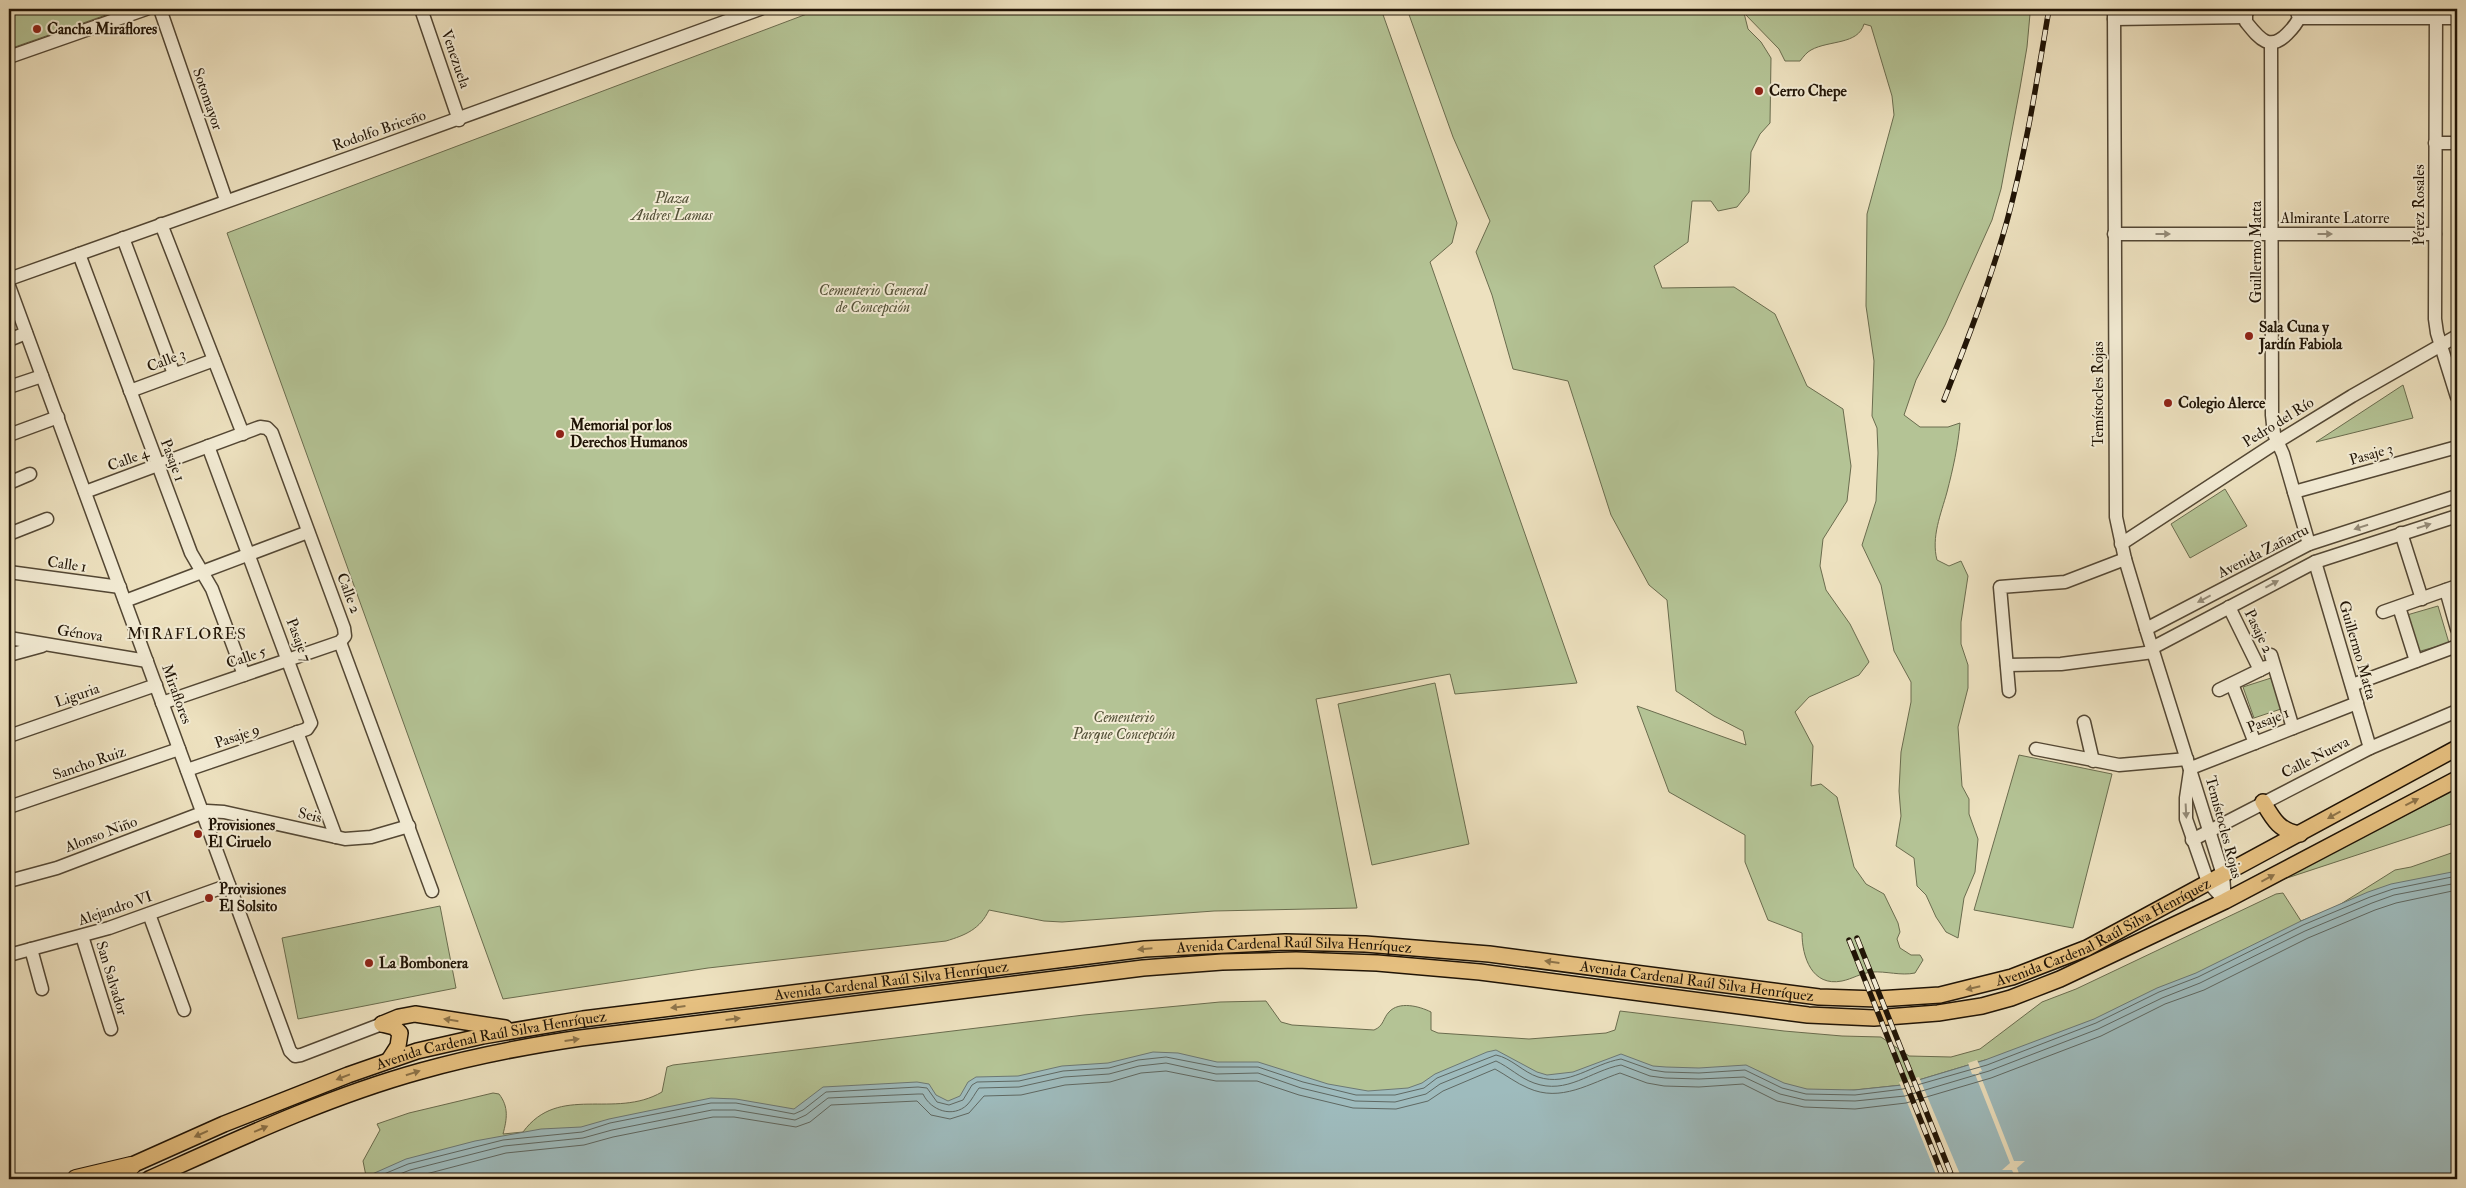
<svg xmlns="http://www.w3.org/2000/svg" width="2466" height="1188" font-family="'IM FELL Double Pica',serif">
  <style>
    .green { fill: #b4c395; stroke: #6a6c4e }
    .water { fill: #9ebbbd; stroke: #6c7874 }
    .pier { fill: #ede1bf }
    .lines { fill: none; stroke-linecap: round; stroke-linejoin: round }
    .shore { stroke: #5f6862; stroke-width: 1 }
    .minor-casing { stroke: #534734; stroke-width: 15 }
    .major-casing { stroke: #201406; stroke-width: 18 }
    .highway-casing { stroke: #201406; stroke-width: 20 }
    .minor { stroke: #f3ecd5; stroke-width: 12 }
    .major { stroke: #e6c080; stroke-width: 15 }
    .highway { stroke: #e6c080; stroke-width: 18 }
    .rail-casing { stroke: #201406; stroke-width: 5.5 }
    .rail { stroke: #f3ecd5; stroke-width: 4; stroke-dasharray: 11; stroke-linecap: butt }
    .oneway { fill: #948b78 }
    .oneway2 { fill: #8d7349 }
    .poi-dot { fill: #8f2418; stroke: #f3ecd5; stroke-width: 2 }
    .labels { text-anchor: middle; stroke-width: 4; stroke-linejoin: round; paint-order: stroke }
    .poi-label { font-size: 15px; font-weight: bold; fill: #201406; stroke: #f3ecd5; text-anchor: start }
    .street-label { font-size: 15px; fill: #201406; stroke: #f3ecd5 }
    .park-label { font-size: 15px; font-style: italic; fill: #545138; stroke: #f3ecd5 }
    .neighbourhood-label { font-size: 16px; letter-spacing: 1px; fill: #201406; stroke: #f3ecd5 }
  </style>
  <rect width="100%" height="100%" fill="#ede1bf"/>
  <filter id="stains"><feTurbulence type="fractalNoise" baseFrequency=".004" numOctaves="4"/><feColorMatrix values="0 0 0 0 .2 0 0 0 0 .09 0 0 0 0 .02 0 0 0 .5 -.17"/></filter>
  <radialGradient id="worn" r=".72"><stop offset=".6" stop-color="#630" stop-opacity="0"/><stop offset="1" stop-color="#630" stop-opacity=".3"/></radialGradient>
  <!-- green -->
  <g class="green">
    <path d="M 9,9 L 123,9 L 9,49 Z"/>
    <path d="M 820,9 L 1381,9 L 1457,223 L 1452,243 L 1430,262 L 1577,683 L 1455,694 L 1450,674 L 1316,699 L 1357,908 L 1214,911 L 1062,922 L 1044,921 L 989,910 C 980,929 966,935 946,941 L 708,968 L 503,999 L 227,233 Z"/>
    <path d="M 1407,9 L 2028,9 L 2030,14 L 2027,47 L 2020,88 L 2001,189 L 1992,220 L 1945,325 L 1916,380 L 1904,415 L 1920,427 L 1948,427 L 1960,423 C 1958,446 1953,469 1947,492 C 1941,514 1931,537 1937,560 L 1949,566 L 1961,561 L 1968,576 L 1961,622 L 1961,644 L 1968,665 L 1968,688 L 1958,727 L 1962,786 L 1969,799 L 1969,814 L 1978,839 L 1975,872 L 1964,898 L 1958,938 L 1946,932 L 1936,917 L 1926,895 L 1917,886 L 1914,858 L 1896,846 L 1901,816 L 1899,791 L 1901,752 L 1911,702 L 1911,682 L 1894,651 L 1881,585 L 1862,545 L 1876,501 L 1878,453 L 1877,428 L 1872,416 L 1874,361 L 1866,306 L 1867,214 L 1894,115 L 1892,96 L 1871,26 L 1864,24 C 1858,45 1829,40 1811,50 C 1807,52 1803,57 1800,61 L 1785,61 L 1779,49 L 1744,13 L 1748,29 L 1761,42 L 1771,58 L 1770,123 L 1760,134 L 1751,152 L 1749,192 L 1737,207 L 1718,211 L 1711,201 L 1692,201 L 1688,242 L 1654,266 L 1662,288 L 1734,287 L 1775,314 L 1807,386 L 1843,409 L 1851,466 L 1847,501 L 1823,539 L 1820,566 L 1826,590 L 1850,624 L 1869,662 L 1859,675 L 1809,697 L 1795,712 L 1813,746 L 1811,786 L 1821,784 L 1837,797 L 1854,867 L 1866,884 L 1884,894 L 1898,923 L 1900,932 L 1897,939 L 1900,948 L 1911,955 L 1920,955 L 1923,960 L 1915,973 C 1901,976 1886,971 1872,972 C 1861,973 1852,979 1842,981 C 1812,987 1802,957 1802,933 L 1768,920 L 1745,862 L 1745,835 L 1669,792 L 1637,706 L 1746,745 L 1743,731 L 1714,716 L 1676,691 L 1667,600 L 1649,585 L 1611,515 L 1568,381 L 1513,369 L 1492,295 L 1476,252 L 1490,221 L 1453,137 Z"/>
    <path d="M 2403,385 L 2413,418 L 2316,442 Z"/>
    <path d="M 2225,489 L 2247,526 L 2190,558 L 2171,524 Z"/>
    <path d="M 2438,606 L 2449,643 L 2417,652 L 2407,615 Z"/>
    <path d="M 2271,678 L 2281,709 L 2254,718 L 2243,687 Z"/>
    <path d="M 1435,683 L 1469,844 L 1372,865 L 1338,704 Z"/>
    <path d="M 2019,755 L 2112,774 L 2073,928 L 1974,910 Z"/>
    <path d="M 2457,789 L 2457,822 L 2272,883 Z"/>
    <path d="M 2457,851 L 2457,1179 L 1985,1060 L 1902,1085 L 1855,1090 L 361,1179 L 366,1176 L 363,1161 L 380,1130 L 377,1124 L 409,1113 L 493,1093 L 499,1094 C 509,1107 507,1119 503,1134 L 523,1132 C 559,1083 614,1120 662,1092 L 667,1067 L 673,1065 L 1084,1015 L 1220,1002 L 1266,1001 L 1281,1022 L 1292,1025 L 1374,1030 C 1384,1026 1383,1018 1389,1012 C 1399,1001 1419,1006 1431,1012 L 1431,1030 L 1438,1033 L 1529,1039 L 1606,1033 L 1615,1030 L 1620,1011 L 1784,1031 L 1842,1036 L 1881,1037 L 1909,1056 L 1951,1057 L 1980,1049 L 2042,1002 L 2076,989 L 2276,894 L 2283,893 L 2301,921 L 2336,907 L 2395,870 L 2411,867 Z"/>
    <path d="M 440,906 L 456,988 L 298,1019 L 282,938 Z"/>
  </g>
  <!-- water -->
  <path class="water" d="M 2457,871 L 2457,1179 L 361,1179 L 406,1159 L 475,1141 L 541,1129 L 581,1127 L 609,1119 L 711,1098 L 736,1099 L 794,1109 L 823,1087 L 917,1082 L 929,1084 L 936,1095 L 948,1101 L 960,1096 L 968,1082 L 976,1077 L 1018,1076 L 1062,1066 L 1108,1063 L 1153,1052 L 1178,1053 L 1217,1062 L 1258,1062 L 1328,1084 L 1368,1091 L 1408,1088 L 1422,1083 L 1435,1074 L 1487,1052 L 1496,1050 L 1537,1072 L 1547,1075 L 1573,1072 L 1621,1054 L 1653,1066 L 1666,1067 L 1699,1068 L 1746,1065 L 1784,1083 L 1807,1089 L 1854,1090 L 1902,1085 L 1985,1060 L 2094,1019 L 2157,988 L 2196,973 L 2301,921 L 2368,892 L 2391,884 Z"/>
  <!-- pier -->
  <g class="pier">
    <path d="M 1977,1060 L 1982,1071 L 1979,1072 L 2014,1161 L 2025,1161 L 2017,1168 L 2021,1179 L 2016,1179 L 2012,1170 L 2002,1170 L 2010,1163 L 1975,1074 L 1972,1074 L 1968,1063 Z"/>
    <path d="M 1919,1077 L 1962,1179 L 1938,1179 L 1899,1082 Z"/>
  </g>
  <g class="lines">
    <!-- shore -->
    <g class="shore">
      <path d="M 372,1179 L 408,1164 L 503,1140 L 582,1132 L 610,1123 L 711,1103 L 736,1103 L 794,1114 L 803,1110 L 826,1092 L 918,1087 L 927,1088 L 937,1102 L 949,1105 L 963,1100 L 972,1085 L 977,1082 L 1019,1081 L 1063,1071 L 1109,1068 L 1138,1060 L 1166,1057 L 1217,1067 L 1258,1067 L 1303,1082 L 1356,1095 L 1395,1095 L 1424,1088 L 1437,1078 L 1496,1055 C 1511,1058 1523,1072 1538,1077 C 1569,1087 1592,1064 1621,1059 L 1652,1070 L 1665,1072 L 1699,1073 L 1745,1070 L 1782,1088 L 1806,1094 L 1855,1095 L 1903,1089 L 1987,1065 L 2096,1023 L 2159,992 L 2198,977 L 2303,925 L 2370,897 L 2393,889 L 2457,876"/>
      <path d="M 387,1179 L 410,1170 L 504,1146 L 583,1138 L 612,1130 L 712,1110 L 735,1110 L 795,1120 L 806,1115 L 828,1098 L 918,1094 L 923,1094 C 931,1111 953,1118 967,1105 C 972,1100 975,1093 979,1088 L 1019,1087 L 1064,1077 L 1109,1074 L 1139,1066 L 1166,1063 L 1216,1074 L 1258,1073 L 1301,1088 L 1355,1101 L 1395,1102 L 1426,1094 L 1440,1084 L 1496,1061 C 1509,1067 1520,1078 1534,1083 C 1567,1095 1590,1071 1621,1065 L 1650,1076 L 1665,1078 L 1699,1079 L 1744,1077 L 1780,1094 L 1805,1100 L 1855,1101 L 1905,1096 L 1989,1071 L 2098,1029 L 2162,998 L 2200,983 L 2305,931 L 2372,903 L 2394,895 L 2457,883"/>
      <path d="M 407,1179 L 506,1153 L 584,1145 L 613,1137 L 713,1117 L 734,1117 L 796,1127 L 810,1122 L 831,1105 L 917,1101 L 931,1115 L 950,1119 L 969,1113 L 984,1096 L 1021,1095 L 1065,1085 L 1110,1082 L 1141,1073 L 1166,1071 L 1216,1081 L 1257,1081 L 1299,1095 L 1353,1108 L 1396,1109 L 1428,1101 L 1443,1091 L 1495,1069 C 1506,1075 1516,1083 1528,1088 C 1561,1103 1590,1083 1620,1073 L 1647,1083 L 1664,1086 L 1699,1087 L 1743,1084 L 1777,1101 L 1804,1107 L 1855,1109 L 1906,1103 L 1991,1078 L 2101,1036 L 2165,1004 L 2204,990 L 2308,938 L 2375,910 L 2396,903 L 2457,890"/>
    </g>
    <defs>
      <g id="minor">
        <path d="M 160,9 L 226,200"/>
        <path d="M 421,9 L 459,120"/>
        <path d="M 2114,9 L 2116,517 L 2125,559 L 2146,629 L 2223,875 L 2225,901"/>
        <path d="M 2249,9 L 2246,14 L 2246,22 C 2259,38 2269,52 2287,34 C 2292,29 2296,25 2299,18 L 2296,9"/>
        <path d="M 2436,9 L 2435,319 L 2437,333 L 2457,397"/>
        <path d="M 2299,18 L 2457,18"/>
        <path d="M 2114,19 L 2245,17"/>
        <path d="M 2271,44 L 2272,415 L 2274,434 L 2283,454 L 2309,544"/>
        <path d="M 9,57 L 146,9"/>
        <path d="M 2435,143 L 2457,143"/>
        <path d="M 161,224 L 243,434"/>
        <path d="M 2114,234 L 2435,234"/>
        <path d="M 123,238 L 174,374"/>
        <path d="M 79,254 L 191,553 L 212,589 L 244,675"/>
        <path d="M 9,279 C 260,190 510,101 760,9"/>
        <path d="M 9,286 L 290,1051 L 295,1056 L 301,1055 L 382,1024"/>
        <path d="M 9,340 L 26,333"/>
        <path d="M 9,387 L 42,376"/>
        <path d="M 130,391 L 214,360"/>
        <path d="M 9,435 L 58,417"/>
        <path d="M 9,483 L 30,474"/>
        <path d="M 85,492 L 260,427 L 267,428 L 272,433 L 344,628 L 345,636 L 340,642 L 162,703"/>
        <path d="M 2294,492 L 2457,447"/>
        <path d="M 2401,533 L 2422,599"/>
        <path d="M 9,534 L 47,519"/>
        <path d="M 2121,544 L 2277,442 L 2352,396 L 2457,336"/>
        <path d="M 2315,562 L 2370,748"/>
        <path d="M 9,572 L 120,587"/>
        <path d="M 2446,590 L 2457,629"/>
        <path d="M 125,601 L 308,532"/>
        <path d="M 2229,607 L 2260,670"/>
        <path d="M 2399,607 L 2416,661"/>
        <path d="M 2383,612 L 2457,586"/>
        <path d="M 2146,629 L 2309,544 L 2457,496"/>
        <path d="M 9,638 L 147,661"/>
        <path d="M 340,642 L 432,891"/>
        <path d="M 2152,648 L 2315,562 L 2457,516"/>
        <path d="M 9,655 L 42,646"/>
        <path d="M 2271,655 L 2293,728"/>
        <path d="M 2007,665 L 2061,664 L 2153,652"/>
        <path d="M 2232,684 L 2255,743"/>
        <path d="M 2352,685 L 2457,646"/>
        <path d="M 2219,690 L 2266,667"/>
        <path d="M 2009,691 L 2000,587 L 2065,582 L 2125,559"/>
        <path d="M 2084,722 L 2093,761"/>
        <path d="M 297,732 L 336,837"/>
        <path d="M 9,736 L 156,685"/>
        <path d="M 2036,749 L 2119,765 L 2187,759"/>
        <path d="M 2191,768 L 2357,703"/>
        <path d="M 187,770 L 307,729 L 311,723 L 208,446"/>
        <path d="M 2190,771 L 2186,798 L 2186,819 L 2208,882 L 2225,901"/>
        <path d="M 9,807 L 179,749"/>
        <path d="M 2192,840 L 2370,748 L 2457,711"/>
        <path d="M 9,881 L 57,868 L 207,811 L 224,812 L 345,839 L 371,837 L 409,826"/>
        <path d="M 149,914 L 184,1010"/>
        <path d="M 82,936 L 111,1029"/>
        <path d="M 31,949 L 42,989"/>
        <path d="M 9,955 L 109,928 L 229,885"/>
      </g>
      <g id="major">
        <path d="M 2263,802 C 2273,819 2279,831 2300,834"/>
        <path d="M 382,1024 L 399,1017 L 415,1014 L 505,1028"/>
        <path d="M 382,1024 L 394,1027 L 400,1033 L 398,1046 L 389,1060"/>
        <path id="s1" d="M 121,1170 L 224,1124 L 348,1075 L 417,1051 L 483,1036 L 583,1019 L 1145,949 L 1285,942 L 1365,944 L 1489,954 L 1819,997 L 1878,999 L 1940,995 L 2012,977 L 2087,948 L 2457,748"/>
        <path d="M 149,1179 C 238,1139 327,1097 421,1071 C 474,1056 527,1046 581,1038 L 1143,968 L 1222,962 L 1296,960 L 1377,963 L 1480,972 L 1808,1015 L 1874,1018 L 1938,1013 L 1982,1006 L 2011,998 L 2060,979 L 2225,901 L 2457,779"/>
      </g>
      <path id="highway" d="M 76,1179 L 131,1166"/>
    </defs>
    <!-- minor casing -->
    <use href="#minor" class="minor-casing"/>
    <!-- major casing -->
    <use href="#major" class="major-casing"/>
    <!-- highway casing -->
    <use href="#highway" class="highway-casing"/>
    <!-- minor -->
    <use href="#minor" class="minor"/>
    <!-- major -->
    <use href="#major" class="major"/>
    <!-- highway -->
    <use href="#highway" class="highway"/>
    <defs>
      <g id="rail">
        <path d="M 1944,400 C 1967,341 1990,282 2007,221 C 2026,152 2037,80 2049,9"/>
        <path d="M 1857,938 L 1953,1179"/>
        <path d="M 1849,940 L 1944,1179"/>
      </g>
    </defs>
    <!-- rail casing -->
    <use href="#rail" class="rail-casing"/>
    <!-- rail -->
    <use href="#rail" class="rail"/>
  </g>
  <!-- one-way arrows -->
  <defs><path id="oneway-solid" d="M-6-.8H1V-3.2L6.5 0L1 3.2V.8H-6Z" transform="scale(1.25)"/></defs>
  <g class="oneway">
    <use href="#oneway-solid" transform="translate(2163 234)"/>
    <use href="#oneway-solid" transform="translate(2325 234)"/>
    <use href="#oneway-solid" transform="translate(2424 526) rotate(-17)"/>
    <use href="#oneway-solid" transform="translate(2361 527) rotate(162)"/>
    <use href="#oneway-solid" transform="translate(2272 584) rotate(-28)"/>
    <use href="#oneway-solid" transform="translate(2204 599) rotate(152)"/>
    <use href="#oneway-solid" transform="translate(2186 811) rotate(87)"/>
  </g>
  <g class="oneway2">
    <use href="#oneway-solid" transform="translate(2412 802) rotate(-27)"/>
    <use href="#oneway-solid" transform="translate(2334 815) rotate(151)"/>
    <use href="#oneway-solid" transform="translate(2268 878) rotate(-28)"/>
    <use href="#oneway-solid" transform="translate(1145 949) rotate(175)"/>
    <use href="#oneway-solid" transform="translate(1552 962) rotate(-172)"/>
    <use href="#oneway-solid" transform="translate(1973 988) rotate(167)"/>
    <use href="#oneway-solid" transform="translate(678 1007) rotate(173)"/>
    <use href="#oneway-solid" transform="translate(733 1019) rotate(-7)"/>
    <use href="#oneway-solid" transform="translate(451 1020) rotate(-171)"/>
    <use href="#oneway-solid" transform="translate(572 1040) rotate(-8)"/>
    <use href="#oneway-solid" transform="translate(413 1073) rotate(-17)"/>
    <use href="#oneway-solid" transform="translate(343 1077) rotate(159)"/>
    <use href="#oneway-solid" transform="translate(261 1129) rotate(-23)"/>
    <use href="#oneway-solid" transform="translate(201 1134) rotate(156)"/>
  </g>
  <!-- markers -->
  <g class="poi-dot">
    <circle cx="37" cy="29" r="5"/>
    <circle cx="1759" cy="91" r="5"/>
    <circle cx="2249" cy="336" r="5"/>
    <circle cx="2168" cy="403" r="5"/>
    <circle cx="560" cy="434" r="5"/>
    <circle cx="198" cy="834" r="5"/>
    <circle cx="209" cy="898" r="5"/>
    <circle cx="369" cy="963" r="5"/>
  </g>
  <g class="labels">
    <!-- poi labels -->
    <g class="poi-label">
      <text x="47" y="34">Cancha Miraflores</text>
      <text x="1769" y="96">Cerro Chepe</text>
      <text x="2259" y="332">Sala Cuna y<tspan x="2259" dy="17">Jardín Fabiola</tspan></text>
      <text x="2178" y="408">Colegio Alerce</text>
      <text x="570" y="430">Memorial por los<tspan x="570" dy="17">Derechos Humanos</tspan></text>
      <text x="208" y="830">Provisiones<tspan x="208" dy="17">El Ciruelo</tspan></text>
      <text x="219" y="894">Provisiones<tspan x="219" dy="17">El Solsito</tspan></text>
      <text x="379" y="968">La Bombonera</text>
    </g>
    <!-- street labels -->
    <g class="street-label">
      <text transform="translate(456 59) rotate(71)" y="5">Venezuela</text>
      <text transform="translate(208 99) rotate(71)" y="5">Sotomayor</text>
      <text transform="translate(379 130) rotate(-19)" y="5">Rodolfo Briceño</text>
      <text transform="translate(2419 205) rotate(-90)" y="5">Pérez Rosales</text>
      <text x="2335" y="223">Almirante Latorre</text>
      <text transform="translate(2256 252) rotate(-90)" y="5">Guillermo Matta</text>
      <text transform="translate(166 360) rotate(-21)" y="5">Calle 3</text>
      <text transform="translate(2098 394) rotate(-90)" y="5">Temístocles Rojas</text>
      <text transform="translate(2278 422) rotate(-32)" y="5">Pedro del Río</text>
      <text transform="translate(2371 454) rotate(-16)" y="5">Pasaje 3</text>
      <text transform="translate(128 459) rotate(-20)" y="5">Calle 4</text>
      <text transform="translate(173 460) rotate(69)" y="5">Pasaje 1</text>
      <text transform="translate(2263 551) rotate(-27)" y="5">Avenida Zañartu</text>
      <text transform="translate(67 564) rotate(8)" y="5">Calle 1</text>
      <text transform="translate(349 593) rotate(69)" y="5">Calle 2</text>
      <text transform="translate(2259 631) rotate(64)" y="5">Pasaje 2</text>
      <text transform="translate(80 633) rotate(8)" y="5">Génova</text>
      <text transform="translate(299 640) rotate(69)" y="5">Pasaje 7</text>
      <text transform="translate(2358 650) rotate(74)" y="5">Guillermo Matta</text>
      <text transform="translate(246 657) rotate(-19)" y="5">Calle 5</text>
      <text transform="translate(177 694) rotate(70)" y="5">Miraflores</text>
      <text transform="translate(77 695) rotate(-19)" y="5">Liguria</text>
      <text transform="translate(2268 720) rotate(-22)" y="5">Pasaje 1</text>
      <text transform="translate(237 736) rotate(-19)" y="5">Pasaje 9</text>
      <text transform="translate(2315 757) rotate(-27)" y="5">Calle Nueva</text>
      <text transform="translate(89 763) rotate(-19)" y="5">Sancho Ruiz</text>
      <text transform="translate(310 815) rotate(13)" y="5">Seis</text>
      <text transform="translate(2224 827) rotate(75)" y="5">Temístocles Rojas</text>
      <text transform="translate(101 834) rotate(-21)" y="5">Alonso Niño</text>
      <text transform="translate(115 908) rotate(-19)" y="5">Alejandro VI</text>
      <text dy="5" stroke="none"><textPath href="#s1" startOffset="2029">Avenida Cardenal Raúl Silva Henríquez</textPath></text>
      <text dy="5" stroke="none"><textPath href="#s1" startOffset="1204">Avenida Cardenal Raúl Silva Henríquez</textPath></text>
      <text transform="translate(112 978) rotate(73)" y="5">San Salvador</text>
      <text dy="5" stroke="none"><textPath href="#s1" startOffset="799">Avenida Cardenal Raúl Silva Henríquez</textPath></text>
      <text dy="5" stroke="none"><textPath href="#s1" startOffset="1609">Avenida Cardenal Raúl Silva Henríquez</textPath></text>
      <text dy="5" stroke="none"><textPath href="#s1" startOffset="394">Avenida Cardenal Raúl Silva Henríquez</textPath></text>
    </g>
    <!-- park labels -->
    <g class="park-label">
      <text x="672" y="203">Plaza<tspan x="672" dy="17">Andres Lamas</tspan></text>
      <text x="873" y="295">Cementerio General<tspan x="873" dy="17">de Concepción</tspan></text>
      <text x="1124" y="722">Cementerio<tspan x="1124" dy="17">Parque Concepción</tspan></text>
    </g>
    <!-- neighbourhood labels -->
    <g class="neighbourhood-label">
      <text x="187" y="639">MIRAFLORES</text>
    </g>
  </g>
  <!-- margin -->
  <rect width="2466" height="1188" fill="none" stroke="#ede1bf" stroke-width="30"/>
  <rect x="10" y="10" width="2446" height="1168" fill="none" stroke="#201406" stroke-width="2.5"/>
  <rect x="15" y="15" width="2436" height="1158" fill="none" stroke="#201406"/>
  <rect width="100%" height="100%" filter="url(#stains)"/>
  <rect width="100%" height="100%" fill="url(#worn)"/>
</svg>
